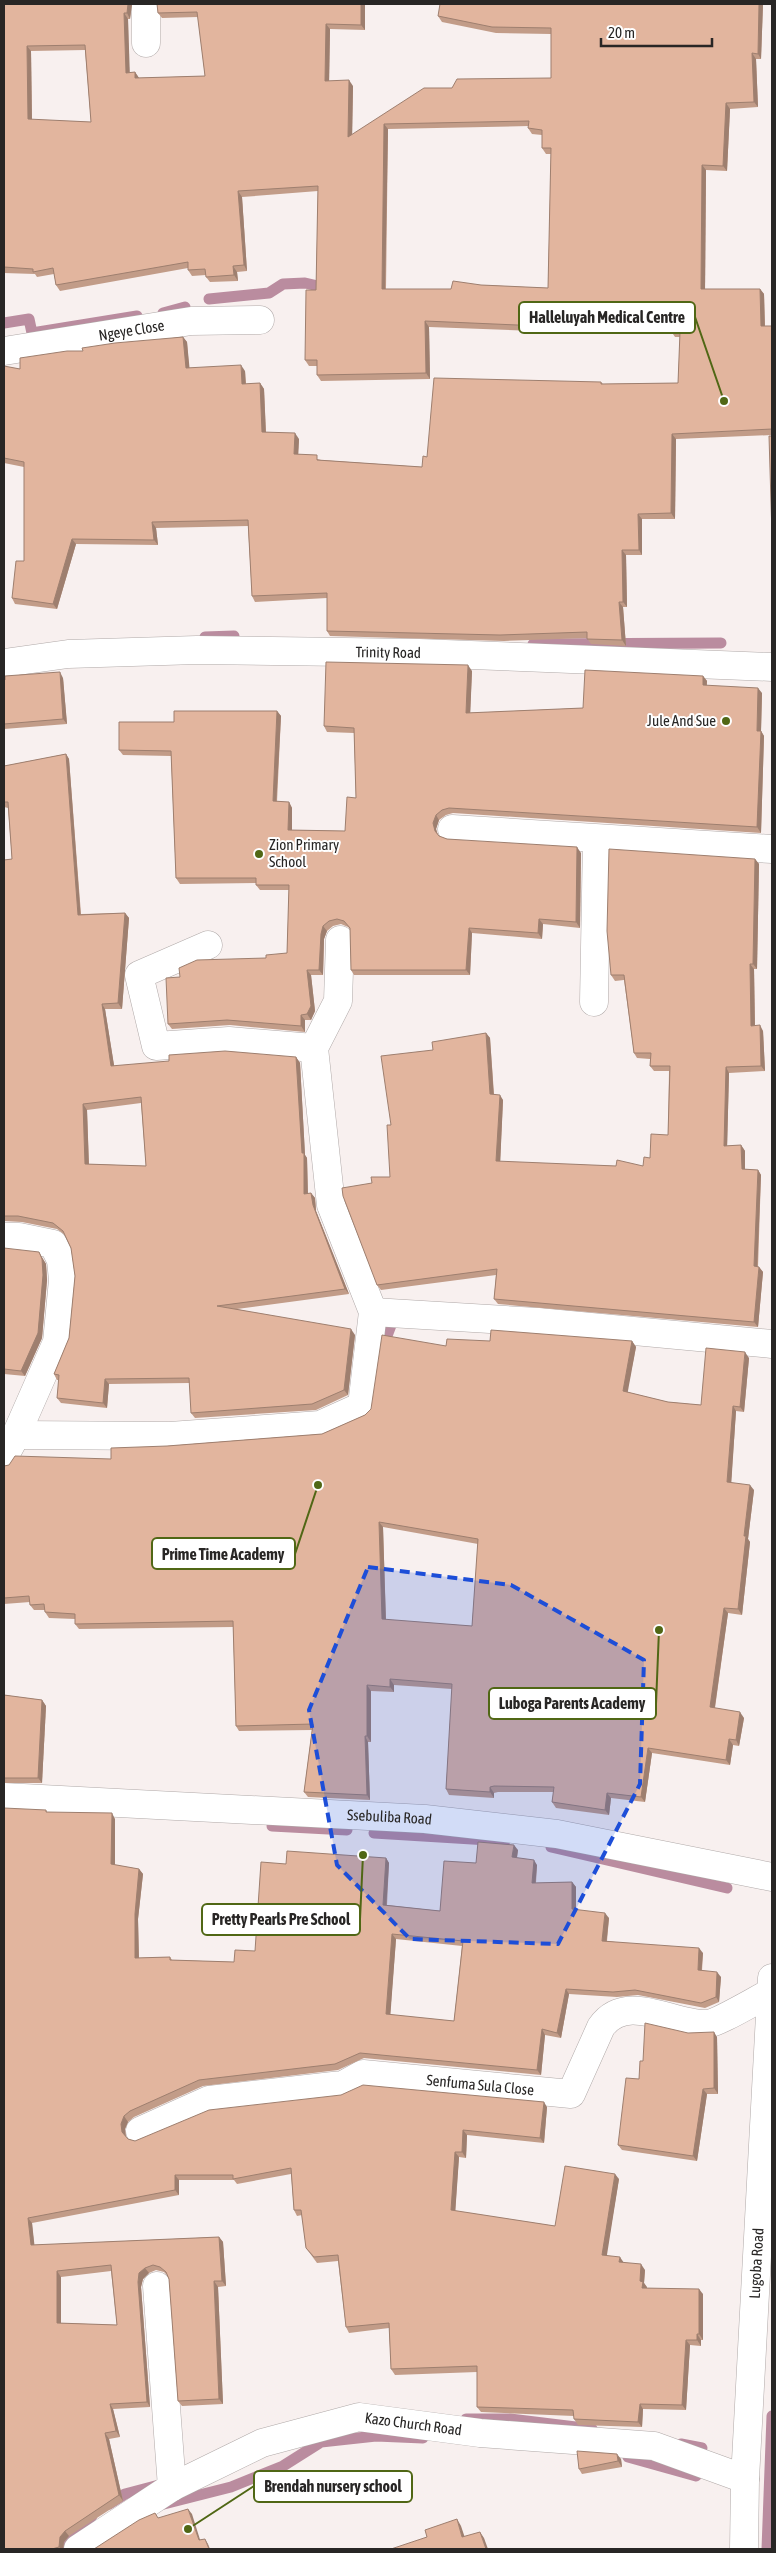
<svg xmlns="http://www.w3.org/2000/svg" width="776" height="2553" font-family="'Asap Condensed',sans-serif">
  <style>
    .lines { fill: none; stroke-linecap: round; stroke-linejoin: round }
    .stream { stroke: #ba8c9f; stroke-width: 11 }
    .minor-casing { stroke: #b0a9a8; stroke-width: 29 }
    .tertiary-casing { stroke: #b0a9a8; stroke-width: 29 }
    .minor { stroke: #fff; stroke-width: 28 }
    .tertiary { stroke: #fff; stroke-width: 28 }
    .wall { fill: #c29c88; fill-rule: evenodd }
    .shaded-wall { fill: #9e7f6f }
    .building { fill: #e2b59e; stroke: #9e7f6f; fill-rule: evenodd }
    .marked { fill: #1d4ed8; fill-opacity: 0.2; stroke: #1d4ed8; stroke-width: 4; stroke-dasharray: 10 6; stroke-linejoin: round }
    .poi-dot { fill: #506715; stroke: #fff; stroke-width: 2 }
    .labels { text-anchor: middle; stroke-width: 4; stroke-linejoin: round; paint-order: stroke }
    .street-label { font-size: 15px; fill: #282625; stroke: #fff }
    .poi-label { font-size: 15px; fill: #282625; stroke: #fff; text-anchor: end }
    .leader { fill: none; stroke: #506715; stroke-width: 2 }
    .callout-dot { fill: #506715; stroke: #fff; stroke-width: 2 }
    .callout { fill: #fff; stroke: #506715; stroke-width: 2 }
    .callout-label { font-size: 16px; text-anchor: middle; font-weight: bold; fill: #282625 }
  </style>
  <rect width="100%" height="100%" fill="#f8f0ef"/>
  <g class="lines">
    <!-- stream -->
    <g class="stream">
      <path d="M 209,299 L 269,293 L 283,284 L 305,283 L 331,289"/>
      <path d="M 163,313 L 185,307"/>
      <path d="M 4,323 L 29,319 L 32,333 L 137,316"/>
      <path d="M 205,637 L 234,636"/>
      <path d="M 533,644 L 721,643"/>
      <path d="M 382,1349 L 393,1320 L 401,1321"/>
      <path d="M 272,1826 L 347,1830"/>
      <path d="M 374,1833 L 505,1841"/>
      <path d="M 551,1847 L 727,1888"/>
      <path d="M 466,2419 L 510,2419 L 592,2429"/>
      <path d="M 681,2444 L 702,2448"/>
      <path d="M 628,2457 L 696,2476"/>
      <path d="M 109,2504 L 125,2494 L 159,2485"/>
      <path d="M 160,2505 L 231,2487 L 283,2466 L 321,2442 L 376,2436 L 423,2438"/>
      <path d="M 60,2549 L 92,2516"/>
      <path d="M 767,2549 L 772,2416"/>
    </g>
    <defs>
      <g id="minor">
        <path d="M 146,4 L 146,43"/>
        <path id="s1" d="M 4,351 L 191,321 L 260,320"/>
        <path id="s2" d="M 4,663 L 68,654 L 197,650 L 419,653 L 772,667"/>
        <path d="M 452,829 L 772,849"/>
        <path d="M 208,945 L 139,975 L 156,1046 L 229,1041 L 314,1048"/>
        <path d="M 594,1002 L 597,839"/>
        <path d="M 4,1237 L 19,1237 L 53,1244 L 61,1260 L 63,1280 L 57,1342 L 16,1435 L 4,1457"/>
        <path d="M 373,1312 L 538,1322 L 772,1344"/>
        <path d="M 16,1435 L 170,1436 L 320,1425 L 362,1406 L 373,1312 L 331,1205 L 314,1048 L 338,1001 L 340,940"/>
        <path id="s3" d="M 4,1797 L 425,1819 L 557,1834 L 772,1877"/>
        <path id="s4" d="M 140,2131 L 209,2100 L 333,2086 L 343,2085 L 363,2074 L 571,2094 L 601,2027 C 626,1991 673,2025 706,2024 C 717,2024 759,1998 772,1992"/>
        <path d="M 157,2286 L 172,2487"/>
        <path id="s5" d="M 78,2549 L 172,2487 L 262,2443 L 359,2417 L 480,2433 L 654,2446 L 745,2479"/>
      </g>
      <g id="tertiary">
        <path id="s6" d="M 744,2549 L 745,2479 L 772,1978"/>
      </g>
    </defs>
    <!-- minor casing -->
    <use href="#minor" class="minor-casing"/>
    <!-- tertiary casing -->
    <use href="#tertiary" class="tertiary-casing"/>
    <!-- minor -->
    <use href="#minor" class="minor"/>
    <!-- tertiary -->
    <use href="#tertiary" class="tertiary"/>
  </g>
  <!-- wall -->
  <g class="wall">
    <path d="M 4,4 L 132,4 L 130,19 L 128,19 L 129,73 L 135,72 L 139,78 L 205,76 L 198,17 L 162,18 L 158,13 L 157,4 L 365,4 L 365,30 L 330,29 L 329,81 L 353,86 L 352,135 L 452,88 L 551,78 L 551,34 L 496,33 L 442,22 L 438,16 L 763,4 L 761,59 L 756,59 L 758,107 L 730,109 L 727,171 L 706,170 L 705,289 L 760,289 L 764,294 L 765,326 L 772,326 L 772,435 L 676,439 L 675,519 L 642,519 L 642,555 L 626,555 L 627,607 L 623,607 L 626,646 L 591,644 L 587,638 L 504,641 L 330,636 L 327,631 L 327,598 L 255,602 L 252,596 L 248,526 L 156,528 L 158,545 L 76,544 L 57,609 L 15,604 L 12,598 L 24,561 L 24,467 L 4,463 L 4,367 L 20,369 L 83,351 L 183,337 L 187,342 L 189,368 L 245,371 L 246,384 L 260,383 L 264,389 L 266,432 L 299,439 L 298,454 L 321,460 L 422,467 L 427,457 L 601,382 L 603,384 L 678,383 L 680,337 L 675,337 L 671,331 L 671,326 L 613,334 L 429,327 L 430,379 L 321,381 L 317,375 L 317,366 L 309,366 L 305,360 L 316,290 L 318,191 L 242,197 L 247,271 L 237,272 L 238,281 L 210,282 L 206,277 L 206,275 L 192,276 L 188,270 L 188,268 L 60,291 L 56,285 L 54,274 L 37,277 L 35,274 L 4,273 ZM 85,50 L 91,122 L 32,120 L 31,51 ZM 529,126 L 528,128 L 532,134 L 542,135 L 542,148 L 546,154 L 551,154 L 548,288 L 481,285 L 451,289 L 386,289 L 388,129 Z"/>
    <path d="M 472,671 L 470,713 L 583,708 L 703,676 L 707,681 L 707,686 L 762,693 L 761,731 L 764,736 L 761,833 L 453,813 L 446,815 L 439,820 L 436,829 L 438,835 L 439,836 L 447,839 L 581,853 L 580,928 L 543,924 L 542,939 L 472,933 L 470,975 L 354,975 L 351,970 L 350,929 L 348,927 L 341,924 L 333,926 L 327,931 L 324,939 L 323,975 L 311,975 L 315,1011 L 311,1020 L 305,1020 L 305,1032 L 230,1025 L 172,1029 L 168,1024 L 180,977 L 266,958 L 287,953 L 289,890 L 260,890 L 256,885 L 256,883 L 180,884 L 176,878 L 171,756 L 123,755 L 119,750 L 174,722 L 277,711 L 281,716 L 277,802 L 289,802 L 292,808 L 292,830 L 345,831 L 356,798 L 354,733 L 327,732 L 324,726 Z"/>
    <path d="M 63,678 L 67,724 L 4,729 L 4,680 Z"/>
    <path d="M 66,754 L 69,759 L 81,914 L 125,913 L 129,918 L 122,1009 L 105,1009 L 114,1066 L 296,1057 L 300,1063 L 305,1155 L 307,1158 L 308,1194 L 311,1193 L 315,1198 L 316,1211 L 349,1294 L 237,1309 L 355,1335 L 348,1395 L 316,1410 L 195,1418 L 191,1413 L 190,1383 L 109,1384 L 107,1408 L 61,1403 L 57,1398 L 59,1380 L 57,1380 L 54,1374 L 69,1338 L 75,1276 L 71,1248 L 65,1235 L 57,1229 L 22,1222 L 4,1221 L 4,860 L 12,859 L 8,808 L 4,807 L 4,766 ZM 141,1103 L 146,1166 L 89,1164 L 87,1110 Z"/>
    <path d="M 755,859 L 759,864 L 757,969 L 754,969 L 755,1026 L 763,1031 L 765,1071 L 729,1073 L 727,1146 L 741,1145 L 745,1151 L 745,1169 L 758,1170 L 761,1175 L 758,1267 L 759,1267 L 763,1272 L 758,1327 L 498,1304 L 494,1299 L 496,1275 L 381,1290 L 377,1285 L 372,1183 L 390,1177 L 391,1125 L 433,1050 L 486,1033 L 490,1038 L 494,1094 L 503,1100 L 500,1162 L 616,1166 L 643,1166 L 650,1158 L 668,1135 L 669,1071 L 654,1071 L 650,1066 L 650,1059 L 637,1058 L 634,1053 L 624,980 L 615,981 L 611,975 Z"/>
    <path d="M 4,1248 L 42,1258 L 46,1264 L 47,1280 L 42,1338 L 25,1376 L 4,1374 Z"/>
    <path d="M 490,1341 L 632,1341 L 636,1347 L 627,1392 L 668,1402 L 701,1405 L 749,1358 L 744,1412 L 736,1411 L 731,1483 L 754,1490 L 748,1539 L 750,1542 L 742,1615 L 728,1613 L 715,1708 L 744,1718 L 739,1746 L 733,1745 L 730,1765 L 652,1753 L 645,1802 L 611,1798 L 609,1815 L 556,1808 L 552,1802 L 554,1792 L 498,1792 L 494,1793 L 494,1798 L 449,1795 L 446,1789 L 452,1689 L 394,1685 L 394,1692 L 371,1691 L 371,1742 L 368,1742 L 370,1800 L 308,1797 L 304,1792 L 312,1730 L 239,1731 L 236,1726 L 233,1627 L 79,1629 L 75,1624 L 75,1619 L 49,1618 L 45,1612 L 45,1610 L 34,1610 L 30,1605 L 30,1602 L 4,1604 L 4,1466 L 111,1459 L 167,1446 L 322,1434 L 365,1415 L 446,1346 ZM 383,1527 L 478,1544 L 472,1626 L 386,1620 Z"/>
    <path d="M 4,1695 L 42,1700 L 46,1706 L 42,1783 L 4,1783 Z"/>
    <path d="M 46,1810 L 47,1812 L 115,1819 L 115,1865 L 139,1869 L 143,1874 L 138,1919 L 139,1958 L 170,1957 L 172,1960 L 234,1962 L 255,1951 L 286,1864 L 386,1858 L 389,1863 L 387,1905 L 440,1911 L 476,1863 L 518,1850 L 517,1858 L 537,1865 L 536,1883 L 572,1882 L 576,1887 L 576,1909 L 609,1918 L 607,1941 L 703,1953 L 702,1971 L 721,1977 L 719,2002 L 705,2008 L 638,1995 L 617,1997 L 569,1994 L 561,2038 L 545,2035 L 541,2075 L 364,2058 L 338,2070 L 203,2086 L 134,2117 L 128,2122 L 125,2129 L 126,2137 L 128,2139 L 135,2141 L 547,2107 L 544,2143 L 467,2135 L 466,2158 L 459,2157 L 455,2211 L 555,2226 L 619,2179 L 606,2256 L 624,2263 L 645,2270 L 644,2283 L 647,2288 L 703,2294 L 703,2340 L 701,2340 L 701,2346 L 690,2345 L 686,2410 L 643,2409 L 642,2427 L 578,2425 L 574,2419 L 574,2416 L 481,2412 L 477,2407 L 477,2372 L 395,2375 L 391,2369 L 389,2328 L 349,2333 L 346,2327 L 338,2261 L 317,2263 L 306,2248 L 302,2215 L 297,2216 L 294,2210 L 291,2174 L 237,2184 L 234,2180 L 179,2180 L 179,2195 L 32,2223 L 34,2245 L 219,2237 L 223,2242 L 226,2286 L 218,2287 L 223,2404 L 182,2406 L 178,2401 L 169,2279 L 167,2275 L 164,2272 L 156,2270 L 149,2273 L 143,2279 L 141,2287 L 150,2407 L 113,2409 L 120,2437 L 109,2439 L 123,2501 L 69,2536 L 64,2542 L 63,2549 L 4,2549 ZM 396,1939 L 462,1946 L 454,2021 L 390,2015 ZM 111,2271 L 117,2325 L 61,2323 L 61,2277 Z"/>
    <path d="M 688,2033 L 717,2037 L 718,2094 L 707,2094 L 697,2161 L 622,2150 L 618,2145 L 639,2079 L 643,2061 Z"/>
    <path d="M 621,2459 L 622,2467 L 582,2474 L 579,2469 Z"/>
  </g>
  <!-- shaded-wall -->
  <g class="shaded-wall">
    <path d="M 128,4 L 132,4 L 130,19 L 127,13 Z"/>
    <path d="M 361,4 L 365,4 L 365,30 L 361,25 Z"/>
    <path d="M 759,4 L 763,4 L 761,59 L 758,54 Z"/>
    <path d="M 124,13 L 128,19 L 130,78 L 126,73 Z"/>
    <path d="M 326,24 L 330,29 L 329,86 L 325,81 Z"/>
    <path d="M 27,46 L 31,51 L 32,125 L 28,119 Z"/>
    <path d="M 752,53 L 756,59 L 758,107 L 754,102 Z"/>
    <path d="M 135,72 L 139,78 L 139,84 L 135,78 Z"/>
    <path d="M 349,80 L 353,86 L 352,143 L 348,137 Z"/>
    <path d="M 726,103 L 730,109 L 727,171 L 723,166 Z"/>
    <path d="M 384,124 L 388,129 L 385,295 L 382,289 Z"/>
    <path d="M 702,165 L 706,170 L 705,295 L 701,289 Z"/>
    <path d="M 238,191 L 242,197 L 247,271 L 244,265 Z"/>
    <path d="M 233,266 L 237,272 L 238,281 L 234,275 Z"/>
    <path d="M 760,289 L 764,294 L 765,332 L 761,326 Z"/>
    <path d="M 425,321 L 429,327 L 430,379 L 426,373 Z"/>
    <path d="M 183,337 L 187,342 L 190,373 L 186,368 Z"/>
    <path d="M 241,365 L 245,371 L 246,389 L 242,384 Z"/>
    <path d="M 260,383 L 264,389 L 266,437 L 262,432 Z"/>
    <path d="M 295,433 L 299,439 L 298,459 L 294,454 Z"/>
    <path d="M 672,434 L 676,439 L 675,519 L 671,513 Z"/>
    <path d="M 638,514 L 642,519 L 642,555 L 639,550 Z"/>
    <path d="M 152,522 L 156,528 L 158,545 L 154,540 Z"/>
    <path d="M 72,539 L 76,544 L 57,609 L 53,604 Z"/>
    <path d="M 622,550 L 626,555 L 627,607 L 623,602 Z"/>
    <path d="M 619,602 L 623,607 L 626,646 L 622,640 Z"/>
    <path d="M 468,665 L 472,671 L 470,719 L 466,713 Z"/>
    <path d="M 60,672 L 63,678 L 67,724 L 63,719 Z"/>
    <path d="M 703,676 L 707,681 L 706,691 L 703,685 Z"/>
    <path d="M 758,688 L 762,693 L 761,731 L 764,736 L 761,833 L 757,827 L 757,731 Z"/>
    <path d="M 277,711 L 281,716 L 276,807 L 273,801 Z"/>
    <path d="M 66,754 L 69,759 L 81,920 L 78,915 Z"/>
    <path d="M 289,802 L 292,808 L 292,836 L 288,830 Z"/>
    <path d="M 436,815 L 439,820 L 436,829 L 438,836 L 435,831 L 433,823 Z"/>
    <path d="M 577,847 L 581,853 L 580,928 L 576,922 Z"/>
    <path d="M 755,859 L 759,864 L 757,969 L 753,964 Z"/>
    <path d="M 125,913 L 129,918 L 122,1009 L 118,1003 Z"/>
    <path d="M 539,919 L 543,924 L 542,939 L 538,933 Z"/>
    <path d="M 323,926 L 327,931 L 324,939 L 323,975 L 319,970 L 321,934 Z"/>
    <path d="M 469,928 L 472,933 L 470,975 L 466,970 Z"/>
    <path d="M 750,964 L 754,969 L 755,1031 L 751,1026 Z"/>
    <path d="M 307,970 L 311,975 L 315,1011 L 311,1020 L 307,1014 Z"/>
    <path d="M 102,1004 L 105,1009 L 115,1071 L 111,1066 Z"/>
    <path d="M 301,1015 L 305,1020 L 305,1032 L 301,1026 Z"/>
    <path d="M 760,1025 L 763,1031 L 765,1071 L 761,1066 Z"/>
    <path d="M 486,1033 L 490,1038 L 494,1099 L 490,1094 Z"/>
    <path d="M 296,1057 L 300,1063 L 305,1155 L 307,1158 L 308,1200 L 304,1194 Z"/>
    <path d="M 726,1067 L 729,1073 L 727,1151 L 724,1146 Z"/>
    <path d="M 500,1095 L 503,1100 L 500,1167 L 496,1161 Z"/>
    <path d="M 83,1104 L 87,1110 L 89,1169 L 85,1164 Z"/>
    <path d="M 741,1145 L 745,1151 L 745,1175 L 742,1169 Z"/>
    <path d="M 758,1170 L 761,1175 L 757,1272 L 754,1266 Z"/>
    <path d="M 311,1193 L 315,1198 L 316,1211 L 349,1294 L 345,1289 L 313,1205 Z"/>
    <path d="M 39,1252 L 46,1264 L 47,1280 L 42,1338 L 25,1376 L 21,1371 Z"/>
    <path d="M 759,1267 L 763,1272 L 758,1327 L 754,1322 Z"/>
    <path d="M 351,1329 L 355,1335 L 348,1395 L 344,1390 Z"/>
    <path d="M 632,1341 L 636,1347 L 627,1396 L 623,1391 Z"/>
    <path d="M 745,1352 L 749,1358 L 744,1412 L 740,1407 Z"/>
    <path d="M 105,1379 L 109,1384 L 107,1408 L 103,1403 Z"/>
    <path d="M 733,1406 L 736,1411 L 731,1487 L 727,1482 Z"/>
    <path d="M 750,1485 L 754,1490 L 748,1539 L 750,1542 L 742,1615 L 738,1609 L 744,1536 Z"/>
    <path d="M 379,1522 L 383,1527 L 386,1625 L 382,1619 Z"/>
    <path d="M 724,1608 L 728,1613 L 714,1713 L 710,1707 Z"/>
    <path d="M 390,1679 L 394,1685 L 394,1692 L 390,1687 Z"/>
    <path d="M 367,1685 L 371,1691 L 371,1742 L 367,1736 Z"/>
    <path d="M 42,1700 L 46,1706 L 42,1783 L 38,1778 Z"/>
    <path d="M 740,1712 L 744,1718 L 739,1746 L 736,1740 Z"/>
    <path d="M 365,1736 L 368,1742 L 370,1800 L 367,1795 Z"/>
    <path d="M 729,1739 L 733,1745 L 730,1765 L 726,1760 Z"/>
    <path d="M 648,1748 L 652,1753 L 645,1802 L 641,1797 Z"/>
    <path d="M 490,1787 L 494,1793 L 494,1798 L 490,1792 Z"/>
    <path d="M 607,1793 L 611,1798 L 609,1815 L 605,1810 Z"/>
    <path d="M 112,1813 L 115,1819 L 115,1870 L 111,1864 Z"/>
    <path d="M 514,1845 L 518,1850 L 516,1863 L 512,1857 Z"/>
    <path d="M 386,1858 L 389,1863 L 386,1910 L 383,1905 Z"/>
    <path d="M 534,1860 L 537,1865 L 535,1888 L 532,1883 Z"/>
    <path d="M 139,1869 L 143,1874 L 138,1919 L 139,1963 L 135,1958 L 135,1914 Z"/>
    <path d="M 572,1882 L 576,1887 L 576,1914 L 572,1909 Z"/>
    <path d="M 605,1913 L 609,1918 L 606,1946 L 602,1941 Z"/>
    <path d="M 392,1934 L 396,1939 L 390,2020 L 386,2014 Z"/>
    <path d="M 699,1948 L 703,1953 L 701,1976 L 698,1970 Z"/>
    <path d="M 717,1972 L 721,1977 L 719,2002 L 716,1997 Z"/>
    <path d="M 566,1989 L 569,1994 L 561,2038 L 557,2033 Z"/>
    <path d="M 542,2029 L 545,2035 L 541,2075 L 537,2070 Z"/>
    <path d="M 714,2032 L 717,2037 L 718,2094 L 714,2088 Z"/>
    <path d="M 703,2089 L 707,2094 L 697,2161 L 693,2156 Z"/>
    <path d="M 544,2102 L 547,2107 L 544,2143 L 540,2138 Z"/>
    <path d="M 124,2116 L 128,2122 L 125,2129 L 126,2138 L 122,2132 L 121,2124 Z"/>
    <path d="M 463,2130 L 467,2135 L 466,2158 L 462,2152 Z"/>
    <path d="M 455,2152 L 459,2157 L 455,2216 L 451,2210 Z"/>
    <path d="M 615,2174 L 619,2179 L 606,2261 L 602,2255 Z"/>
    <path d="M 175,2175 L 179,2180 L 179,2195 L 175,2190 Z"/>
    <path d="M 28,2218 L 32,2223 L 35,2250 L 31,2245 Z"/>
    <path d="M 219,2237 L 223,2242 L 226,2286 L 222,2281 Z"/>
    <path d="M 620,2257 L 624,2263 L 619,2262 Z"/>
    <path d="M 641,2264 L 645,2270 L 644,2283 L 647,2287 L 646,2293 L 642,2288 L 640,2281 Z"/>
    <path d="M 145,2268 L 149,2273 L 143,2279 L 141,2287 L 150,2407 L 147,2402 L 138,2282 L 139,2273 Z"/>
    <path d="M 57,2271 L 61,2277 L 61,2329 L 57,2323 Z"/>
    <path d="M 214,2281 L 218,2287 L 223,2404 L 219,2399 Z"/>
    <path d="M 699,2289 L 703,2294 L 703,2340 L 699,2334 Z"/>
    <path d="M 697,2334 L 701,2340 L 701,2346 L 697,2340 Z"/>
    <path d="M 686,2340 L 690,2345 L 686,2410 L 682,2405 Z"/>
    <path d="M 110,2404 L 113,2409 L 120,2437 L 116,2431 Z"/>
    <path d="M 640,2404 L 643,2409 L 642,2427 L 638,2422 Z"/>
    <path d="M 105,2433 L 109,2439 L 123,2501 L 119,2495 Z"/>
    <path d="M 617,2454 L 621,2459 L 622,2467 L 618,2461 Z"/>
    <path d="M 188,2509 L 192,2514 L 202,2546 L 199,2540 Z"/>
    <path d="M 457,2519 L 461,2526 L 467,2544 L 462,2537 Z"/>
    <path d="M 65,2531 L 69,2536 L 64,2542 L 63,2549 L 61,2549 L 59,2547 L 60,2537 Z"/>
    <path d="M 480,2532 L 484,2538 L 488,2549 L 486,2549 Z"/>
    <path d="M 205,2539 L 208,2544 L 210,2549 L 209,2549 Z"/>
  </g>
  <!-- building -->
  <g class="building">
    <path d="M 4,4 L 128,4 L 127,13 L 124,13 L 126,73 L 135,72 L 135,78 L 205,76 L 197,12 L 158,13 L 157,4 L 361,4 L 361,25 L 326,24 L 325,81 L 349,80 L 348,137 L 424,88 L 452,88 L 457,79 L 551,78 L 551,28 L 492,27 L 438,16 L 440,4 L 759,4 L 758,54 L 752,53 L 754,102 L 726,103 L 723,166 L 702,165 L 701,289 L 760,289 L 761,326 L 772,326 L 772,429 L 672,434 L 671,513 L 638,514 L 639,550 L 622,550 L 623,602 L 619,602 L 622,640 L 587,639 L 587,632 L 500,635 L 327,631 L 327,593 L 252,596 L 248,520 L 152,522 L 154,540 L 72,539 L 53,604 L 12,598 L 16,561 L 24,561 L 24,462 L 4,458 L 4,366 L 20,369 L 20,358 L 67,351 L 83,351 L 82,348 L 115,343 L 183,337 L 186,368 L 241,365 L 242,384 L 260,383 L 262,432 L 295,433 L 294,454 L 317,455 L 317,460 L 422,467 L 423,456 L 427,457 L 434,378 L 601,382 L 601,384 L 678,383 L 680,332 L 671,331 L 671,320 L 609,329 L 425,321 L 426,373 L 317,375 L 317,360 L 305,360 L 306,290 L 316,290 L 318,186 L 238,191 L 244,265 L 233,266 L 234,275 L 206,277 L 205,269 L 188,270 L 188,262 L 56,285 L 53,268 L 33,272 L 33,269 L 4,267 ZM 85,45 L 91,122 L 28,119 L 27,46 ZM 529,121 L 528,128 L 542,130 L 542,148 L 551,148 L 548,288 L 481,285 L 453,281 L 451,289 L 382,289 L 384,124 Z"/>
    <path d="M 769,436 L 772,436 L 772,535 Z"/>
    <path d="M 326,662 L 468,665 L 466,713 L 583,708 L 585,670 L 703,676 L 703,685 L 758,688 L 757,731 L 761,731 L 757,827 L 449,808 L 442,810 L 436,815 L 433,823 L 435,831 L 439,836 L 447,839 L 577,847 L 576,922 L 539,919 L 538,933 L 469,928 L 466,970 L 351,970 L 350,928 L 344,921 L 337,919 L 329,921 L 323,926 L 321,934 L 319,970 L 307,970 L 311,1006 L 307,1014 L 301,1015 L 301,1026 L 227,1020 L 168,1024 L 166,978 L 180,977 L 179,968 L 197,960 L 266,958 L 266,955 L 287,953 L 289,885 L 256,885 L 256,878 L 176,878 L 171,751 L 119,750 L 119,722 L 174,722 L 174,711 L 277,711 L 273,801 L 289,802 L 288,830 L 345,831 L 347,797 L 356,798 L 354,728 L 324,726 Z"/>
    <path d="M 60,672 L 63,719 L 4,724 L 4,680 L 5,680 L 5,676 Z"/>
    <path d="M 66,754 L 78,915 L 125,913 L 118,1003 L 102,1004 L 111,1066 L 169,1061 L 169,1055 L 225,1051 L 296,1057 L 302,1153 L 304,1153 L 304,1194 L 311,1193 L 313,1205 L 345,1289 L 217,1306 L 351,1329 L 344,1390 L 312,1404 L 191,1413 L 189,1378 L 105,1379 L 103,1403 L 57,1398 L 59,1375 L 54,1374 L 69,1338 L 75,1276 L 71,1248 L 63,1231 L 53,1223 L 18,1216 L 4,1216 L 4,860 L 12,859 L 8,802 L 4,802 L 4,766 ZM 141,1097 L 146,1166 L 85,1164 L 83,1104 Z"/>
    <path d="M 609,849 L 755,859 L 753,964 L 750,964 L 751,1026 L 760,1025 L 761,1066 L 726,1067 L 724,1146 L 741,1145 L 742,1169 L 758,1170 L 754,1266 L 759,1267 L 754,1322 L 494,1299 L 497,1269 L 377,1285 L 343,1196 L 342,1188 L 372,1183 L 371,1177 L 390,1177 L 387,1125 L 391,1125 L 381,1056 L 433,1050 L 432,1042 L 486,1033 L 490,1094 L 500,1095 L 496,1161 L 616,1166 L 617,1160 L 643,1166 L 644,1157 L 650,1158 L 651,1134 L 668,1135 L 670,1066 L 650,1066 L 651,1053 L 634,1053 L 624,975 L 611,975 L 607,931 Z"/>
    <path d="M 4,1248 L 39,1252 L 42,1259 L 43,1275 L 38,1333 L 21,1371 L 4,1369 Z"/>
    <path d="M 491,1330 L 632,1341 L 623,1391 L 668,1402 L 701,1405 L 706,1348 L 745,1352 L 740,1407 L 733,1406 L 727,1482 L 750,1485 L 744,1536 L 746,1536 L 738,1609 L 724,1608 L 710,1707 L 740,1712 L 736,1740 L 729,1739 L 726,1760 L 648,1748 L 641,1797 L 607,1793 L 605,1810 L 552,1802 L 554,1787 L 494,1786 L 490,1787 L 490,1792 L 446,1789 L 452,1684 L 390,1679 L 390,1687 L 367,1685 L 367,1736 L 365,1736 L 367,1795 L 304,1792 L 313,1724 L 236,1726 L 233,1621 L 75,1624 L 75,1614 L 45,1612 L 44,1604 L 30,1605 L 29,1596 L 4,1598 L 4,1466 L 9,1465 L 15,1456 L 111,1459 L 111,1448 L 167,1446 L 322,1434 L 365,1415 L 371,1409 L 382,1335 L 446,1346 L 447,1339 L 490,1341 ZM 379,1522 L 478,1539 L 472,1626 L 382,1619 Z"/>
    <path d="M 4,1695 L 42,1700 L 38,1778 L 4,1778 Z"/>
    <path d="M 4,1808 L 46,1810 L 46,1812 L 112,1813 L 111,1864 L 139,1869 L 135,1914 L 135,1958 L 170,1957 L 170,1960 L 234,1962 L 235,1950 L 255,1951 L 261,1862 L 286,1864 L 287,1851 L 386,1858 L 383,1905 L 440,1911 L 444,1861 L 476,1863 L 478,1842 L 514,1845 L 512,1857 L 534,1860 L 532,1883 L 572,1882 L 572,1909 L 605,1913 L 602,1941 L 699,1948 L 698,1970 L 717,1972 L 716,1997 L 701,2003 L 635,1990 L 613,1992 L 566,1989 L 557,2033 L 542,2029 L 537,2070 L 360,2053 L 335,2064 L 199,2080 L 130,2111 L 124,2116 L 121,2124 L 122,2132 L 128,2139 L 135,2141 L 209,2110 L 341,2095 L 363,2085 L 544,2102 L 540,2138 L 463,2130 L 462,2152 L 455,2152 L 451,2210 L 555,2226 L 565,2166 L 615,2174 L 602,2255 L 620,2257 L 619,2262 L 641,2264 L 640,2281 L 643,2282 L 642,2288 L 699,2289 L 699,2334 L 697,2334 L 697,2340 L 686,2340 L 682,2405 L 640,2404 L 638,2422 L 574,2419 L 573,2410 L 477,2407 L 477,2366 L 391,2369 L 389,2323 L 346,2327 L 338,2255 L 314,2257 L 306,2248 L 301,2210 L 294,2210 L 291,2168 L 233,2179 L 233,2175 L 175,2175 L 175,2190 L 28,2218 L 31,2245 L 219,2237 L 222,2281 L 214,2281 L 219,2399 L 178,2401 L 169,2279 L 166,2272 L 160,2267 L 153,2265 L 145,2268 L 139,2273 L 138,2282 L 147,2402 L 110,2404 L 116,2431 L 105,2433 L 119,2495 L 65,2531 L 60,2537 L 59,2547 L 52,2549 L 4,2549 ZM 392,1934 L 463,1941 L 454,2021 L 386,2014 ZM 111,2265 L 117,2325 L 57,2323 L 57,2271 Z"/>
    <path d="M 645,2023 L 688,2033 L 714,2032 L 714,2088 L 703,2089 L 693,2156 L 618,2145 L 626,2078 L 639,2079 L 640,2061 L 643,2061 Z"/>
    <path d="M 577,2451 L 617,2454 L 618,2461 L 579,2469 Z"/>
    <path d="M 188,2509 L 199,2540 L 205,2539 L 209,2549 L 94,2549 L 139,2520 L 155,2513 L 158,2518 Z"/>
    <path d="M 457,2519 L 462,2537 L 480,2532 L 486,2549 L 391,2549 L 427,2537 L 425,2530 Z"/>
  </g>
  <!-- marked area -->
  <path class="marked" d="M 368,1567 L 511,1585 L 644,1660 L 640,1784 L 558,1944 L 410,1939 L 337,1865 L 309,1710 Z"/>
  <!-- markers -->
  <g class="poi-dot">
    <circle cx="726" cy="721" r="5"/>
    <circle cx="259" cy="854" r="5"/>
  </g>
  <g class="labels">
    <!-- street labels -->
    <g class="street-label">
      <text dy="5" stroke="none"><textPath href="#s1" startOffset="129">Ngeye Close</textPath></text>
      <text dy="5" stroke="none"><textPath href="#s2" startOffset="385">Trinity Road</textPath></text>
      <text dy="5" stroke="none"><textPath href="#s3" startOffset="386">Ssebuliba Road</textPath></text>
      <text dy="5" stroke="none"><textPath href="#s4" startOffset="351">Senfuma Sula Close</textPath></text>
      <text dy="5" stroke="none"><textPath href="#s6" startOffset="286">Lugoba Road</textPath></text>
      <text dy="5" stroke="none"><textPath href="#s5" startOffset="368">Kazo Church Road</textPath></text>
    </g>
    <!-- poi labels -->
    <g class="poi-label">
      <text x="716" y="726">Jule And Sue</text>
      <text x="269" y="850" text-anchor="start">Zion Primary<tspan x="269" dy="17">School</tspan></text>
    </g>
  </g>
  <!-- callouts -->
  <path class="leader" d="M724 401L695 317M318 1485L295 1554M659 1630L656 1704M363 1855L360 1919M188 2529L254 2486"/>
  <g class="callout-dot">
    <circle cx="724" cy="401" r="5"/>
    <circle cx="318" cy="1485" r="5"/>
    <circle cx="659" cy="1630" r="5"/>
    <circle cx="363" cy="1855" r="5"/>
    <circle cx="188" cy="2529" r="5"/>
  </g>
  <g class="callout">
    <rect x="519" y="302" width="176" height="31" rx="5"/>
    <rect x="152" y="1538" width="143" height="31" rx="5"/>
    <rect x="489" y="1688" width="167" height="31" rx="5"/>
    <rect x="202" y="1904" width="158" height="31" rx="5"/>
    <rect x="254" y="2471" width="158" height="31" rx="5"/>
  </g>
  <g class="callout-label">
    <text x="607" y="323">Halleluyah Medical Centre</text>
    <text x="223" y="1560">Prime Time Academy</text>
    <text x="572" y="1709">Luboga Parents Academy</text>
    <text x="281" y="1925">Pretty Pearls Pre School</text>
    <text x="333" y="2492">Brendah nursery school</text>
  </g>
  <!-- border -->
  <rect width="776" height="2553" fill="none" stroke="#282625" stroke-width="10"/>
  <!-- scale -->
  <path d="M601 38v8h111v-8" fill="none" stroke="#282625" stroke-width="2.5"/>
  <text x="608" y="38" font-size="15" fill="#282625" stroke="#ffffff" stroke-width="4" paint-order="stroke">20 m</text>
</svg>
